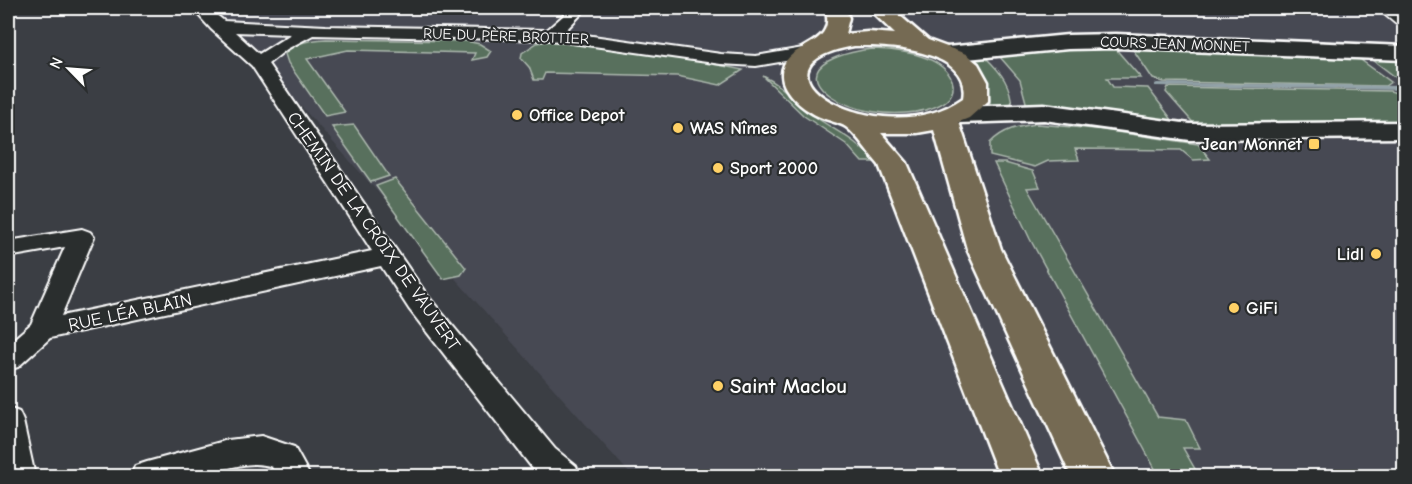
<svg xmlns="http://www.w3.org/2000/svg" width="1412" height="484" font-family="'Comic Neue',sans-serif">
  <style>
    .built { fill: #474953 }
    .green { fill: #58705d; stroke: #acb8ae; stroke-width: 1.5 }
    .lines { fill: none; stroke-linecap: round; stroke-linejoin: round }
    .stream { fill: #92a2a8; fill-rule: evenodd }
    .street-casing { stroke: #fff; stroke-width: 4 }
    .secondary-casing { stroke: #fff; stroke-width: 5 }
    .primary-casing { stroke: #fff; stroke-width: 5 }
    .street { fill: #2a2d2e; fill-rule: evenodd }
    .secondary { fill: #2a2d2e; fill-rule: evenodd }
    .primary { fill: #756b52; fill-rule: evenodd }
    .poi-dot { fill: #ffd166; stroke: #2a2d2e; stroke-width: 2 }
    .labels { text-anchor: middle; stroke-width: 4.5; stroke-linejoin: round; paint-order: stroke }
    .far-street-label { font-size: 15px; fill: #fff; stroke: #2a2d2e }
    .poi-label { font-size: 18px; font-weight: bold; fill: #fff; stroke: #2a2d2e; text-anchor: start }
    .street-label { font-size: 18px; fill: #fff; stroke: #2a2d2e }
    .near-poi-label { font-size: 21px; font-weight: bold; fill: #fff; stroke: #2a2d2e; text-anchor: start }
  </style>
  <rect width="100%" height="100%" fill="#3b3e44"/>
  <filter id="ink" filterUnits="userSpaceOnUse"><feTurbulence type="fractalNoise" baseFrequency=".0167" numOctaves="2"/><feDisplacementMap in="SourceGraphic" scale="12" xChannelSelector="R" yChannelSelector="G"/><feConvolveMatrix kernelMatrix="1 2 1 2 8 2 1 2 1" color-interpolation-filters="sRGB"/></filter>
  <g filter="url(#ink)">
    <!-- built -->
    <path class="built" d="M 213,8 L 1404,8 L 1404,476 L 632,476 Z"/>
    <!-- green -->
    <g class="green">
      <path d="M 326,39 L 466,41 L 480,44 L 491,51 L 487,57 L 472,60 L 475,53 L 348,50 L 307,59 L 345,112 L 325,116 L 288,63 L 285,54 C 295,42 311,40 326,39 Z"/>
      <path d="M 550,41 L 694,60 L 743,70 L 720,85 L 677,76 L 545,73 L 542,80 L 534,80 L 529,67 L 521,58 L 522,53 L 537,43 Z"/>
      <path d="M 1114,47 L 1141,78 L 1107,78 L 1113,87 L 1148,88 L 1176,125 L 1027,106 L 1020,80 L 1000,57 L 1075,48 Z"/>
      <path d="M 1132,48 L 1354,55 L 1391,82 L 1385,86 L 1164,82 L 1153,79 Z"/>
      <path d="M 874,49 C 898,50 941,54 952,80 C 954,86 953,93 949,98 C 941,107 927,110 916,112 C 888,116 855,112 831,96 C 788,65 851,50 874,49 Z"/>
      <path d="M 1369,57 L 1404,58 L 1404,82 L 1402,82 Z"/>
      <path d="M 966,58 L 986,58 C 1002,73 1011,86 1012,107 L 993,107 L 990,105 C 991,83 980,72 966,58 Z"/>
      <path d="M 763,76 C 786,87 792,100 811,114 C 836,132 854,137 875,162 L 862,162 L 846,144 L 804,116 Z"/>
      <path d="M 1168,87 L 1390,91 L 1404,95 L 1404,125 L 1196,126 L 1166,92 Z"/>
      <path d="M 1037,124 L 1096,129 L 1198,144 L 1210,159 L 1193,160 L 1181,150 L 1075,149 L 1079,160 L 1048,161 L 1035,167 L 990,156 L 990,143 C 1003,129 1019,126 1037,124 Z"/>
      <path d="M 354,125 L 389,176 L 371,182 L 332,127 Z"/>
      <path d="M 994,163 L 1005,163 L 1033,171 L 1040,187 L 1027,188 L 1158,417 L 1186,420 L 1200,448 L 1183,448 L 1199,476 L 1159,476 L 1030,239 Z"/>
      <path d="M 395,179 L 466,268 L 461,275 L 443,279 L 376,186 Z"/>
    </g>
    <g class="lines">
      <!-- stream -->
      <path class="stream" d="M 1157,83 L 1404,86 L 1404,90 L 1155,86 L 1155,84 Z"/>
      <defs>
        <g id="street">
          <path d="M 192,8 L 208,8 L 224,21 L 326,26 L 547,30 L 572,8 L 587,8 L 564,32 L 721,54 L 756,56 L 809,47 L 815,48 L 817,52 L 815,56 L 809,57 L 756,66 L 721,64 L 551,40 L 313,35 L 287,49 L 268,64 L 427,295 L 555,449 L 576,466 L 580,476 L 542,476 L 533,469 L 409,309 L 381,266 L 50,338 L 18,367 L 8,370 L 8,344 L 31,324 L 65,247 L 8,257 L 8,241 L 82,229 L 90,232 L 94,237 L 61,316 L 372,251 L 252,66 L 211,29 ZM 235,32 L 291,34 L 259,54 Z"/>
          <path d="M 8,408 L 19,412 L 23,421 L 35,476 L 8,476 Z"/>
          <path d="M 261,436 L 294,447 L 310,476 L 277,476 L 272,467 C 247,458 222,472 197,476 C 178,480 150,478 131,476 L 135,466 L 147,462 L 228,440 Z"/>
        </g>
        <g id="secondary">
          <path d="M 1378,8 L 1403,8 L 1404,24 L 1396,23 Z"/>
          <path d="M 1116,34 L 1404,46 L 1404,60 L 1116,48 L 1068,49 L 947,61 L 939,59 L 935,54 L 939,49 L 947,47 L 1068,35 Z"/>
          <path d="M 1044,104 L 1190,124 L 1404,122 L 1404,138 L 1190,140 L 1044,120 L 958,123 L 949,121 L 945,115 L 949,109 L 958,107 Z"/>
        </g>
        <path id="primary" d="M 825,8 L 845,8 L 849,18 L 845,34 L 868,32 L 895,34 L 868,8 L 891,8 L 928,40 L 966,54 L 978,64 L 988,82 L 988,101 L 969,118 L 959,122 L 1001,249 L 1115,476 L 1071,476 L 967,249 L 934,130 L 917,133 L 881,133 L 907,163 L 1043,476 L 999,476 L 879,165 C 869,154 858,136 846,127 C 839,122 828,121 820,117 C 805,111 781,92 782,74 C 783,41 839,49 825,8 ZM 854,46 C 886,45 972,49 963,98 C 881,156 731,68 854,46 Z"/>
      </defs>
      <!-- street casing -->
      <use href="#street" class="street-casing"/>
      <!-- secondary casing -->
      <use href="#secondary" class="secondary-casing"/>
      <!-- primary casing -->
      <use href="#primary" class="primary-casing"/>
      <!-- street -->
      <use href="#street" class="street"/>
      <!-- secondary -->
      <use href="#secondary" class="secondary"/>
      <!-- primary -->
      <use href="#primary" class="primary"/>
    </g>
  </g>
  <!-- markers -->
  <g class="poi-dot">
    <circle cx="517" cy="115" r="6"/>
    <circle cx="678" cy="128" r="6"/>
    <rect x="1308" y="138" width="12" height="12" rx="3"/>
    <circle cx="718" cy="168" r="6"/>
    <circle cx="1376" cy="254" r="6"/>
    <circle cx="1234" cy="308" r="6"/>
    <circle cx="718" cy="386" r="6"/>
  </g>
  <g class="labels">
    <!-- far-street labels -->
    <g class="far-street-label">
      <text transform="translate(506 36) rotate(2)" y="5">RUE DU PÈRE BROTTIER</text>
      <text transform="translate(1175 44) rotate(2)" y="5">COURS JEAN MONNET</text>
    </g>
    <!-- poi labels -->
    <g class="poi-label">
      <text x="529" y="121">Office Depot</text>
      <text x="690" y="134">WAS Nîmes</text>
      <text x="1302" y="150" text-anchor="end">Jean Monnet</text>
      <text x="730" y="174">Sport 2000</text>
      <text x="1364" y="260" text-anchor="end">Lidl</text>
      <text x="1246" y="314">GiFi</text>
    </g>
    <!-- street labels -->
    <g class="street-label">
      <text transform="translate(374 231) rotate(55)" y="6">CHEMIN DE LA CROIX DE VAUVERT</text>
      <text transform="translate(130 312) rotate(-12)" y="6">RUE LÉA BLAIN</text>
    </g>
    <!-- near-poi labels -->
    <g class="near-poi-label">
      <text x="730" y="393">Saint Maclou</text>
    </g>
  </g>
  <!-- margin -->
  <rect width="1412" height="484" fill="none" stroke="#2a2d2e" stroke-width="30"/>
  <rect x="15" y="15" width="1382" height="454" fill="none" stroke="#fff" stroke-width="2" filter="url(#ink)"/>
  <!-- north arrow -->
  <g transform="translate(69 69) rotate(295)" stroke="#2a2d2e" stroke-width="4.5" paint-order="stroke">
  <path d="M0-4.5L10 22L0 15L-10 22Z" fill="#ffffff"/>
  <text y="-9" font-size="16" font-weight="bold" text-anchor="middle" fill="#ffffff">N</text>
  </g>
</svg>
